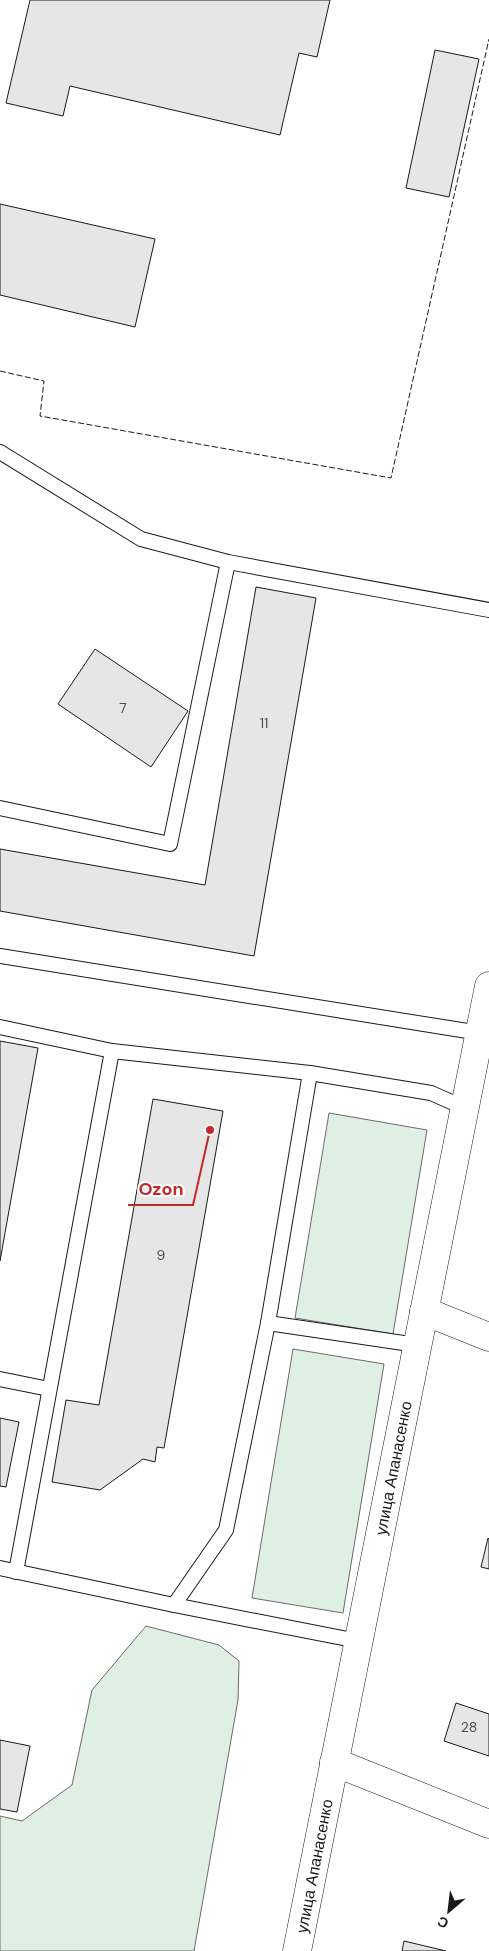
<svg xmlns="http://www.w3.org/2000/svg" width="489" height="1951" font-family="'DM Sans',sans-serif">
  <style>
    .green { fill: #e0efe3; stroke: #6a6a6a }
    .building { fill: #e6e6e6; stroke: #1a1a1a }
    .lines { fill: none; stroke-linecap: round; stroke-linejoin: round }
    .service-casing { stroke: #1a1a1a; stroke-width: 16 }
    .minor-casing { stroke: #1a1a1a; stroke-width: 29 }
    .secondary-casing { stroke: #1a1a1a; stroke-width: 29 }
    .service { stroke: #fff; stroke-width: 14 }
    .minor { stroke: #fff; stroke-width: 28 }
    .secondary { stroke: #fff; stroke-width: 28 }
    .fence { stroke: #1a1a1a; stroke-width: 1; stroke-dasharray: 6 2.5; stroke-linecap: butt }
    .labels { text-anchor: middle; stroke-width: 4; stroke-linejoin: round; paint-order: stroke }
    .number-label { font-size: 14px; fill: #4d4d4d }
    .street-label { font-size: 16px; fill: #1a1a1a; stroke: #fff }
    .leader { fill: none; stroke: #c62828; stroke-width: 2 }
    .callout-dot { fill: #c62828; stroke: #fff; stroke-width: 2 }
    .callout-label { font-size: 18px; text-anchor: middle; font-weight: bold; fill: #c62828; stroke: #fff; stroke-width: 4; stroke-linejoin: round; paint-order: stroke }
  </style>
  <rect width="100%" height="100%" fill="#fff"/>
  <!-- green -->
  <g class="green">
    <path d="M 329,1113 L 427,1130 L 393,1334 L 295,1318 Z"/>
    <path d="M 293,1349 L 384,1364 L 343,1613 L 252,1598 Z"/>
    <path d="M 146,1626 L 219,1645 L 239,1661 L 238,1700 L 194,1951 L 0,1951 L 0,1816 L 22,1821 L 72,1785 L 92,1690 Z"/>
  </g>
  <!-- building -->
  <g class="building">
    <path d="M 30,0 L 330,0 L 317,57 L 299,53 L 280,135 L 70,86 L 63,116 L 6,103 Z"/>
    <path d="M 435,50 L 479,59 L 449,197 L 406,188 Z"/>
    <path d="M 0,204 L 155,239 L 135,327 L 0,295 Z"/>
    <path d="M 256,587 L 316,598 L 254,956 L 0,911 L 0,849 L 205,885 Z"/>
    <path d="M 95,649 L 188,711 L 151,767 L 58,704 Z"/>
    <path d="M 0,1041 L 38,1048 L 0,1261 Z"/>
    <path d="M 153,1099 L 223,1111 L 164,1448 L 157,1447 L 155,1462 L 143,1459 L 100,1490 L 52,1482 L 66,1400 L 99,1405 Z"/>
    <path d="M 0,1418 L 19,1422 L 6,1487 L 0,1486 Z"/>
    <path d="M 488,1538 L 489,1539 L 489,1569 L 481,1567 Z"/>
    <path d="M 456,1703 L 489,1714 L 489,1756 L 444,1741 Z"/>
    <path d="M 0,1740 L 30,1746 L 17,1812 L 0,1809 Z"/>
    <path d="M 404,1941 L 446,1951 L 402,1951 Z"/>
  </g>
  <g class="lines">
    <defs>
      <g id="service">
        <path d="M 0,452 L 141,539 L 228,562 L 489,610"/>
        <path d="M 0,808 L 170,844 L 228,562"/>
        <path d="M 0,956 L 480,1033"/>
        <path d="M 0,1027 L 112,1051 L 310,1073 L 431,1093 L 465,1108"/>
        <path d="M 268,1323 L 417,1345"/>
        <path d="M 0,1379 L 49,1389"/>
        <path d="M 0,1568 L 174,1605 L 226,1530 L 268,1323 L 310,1073"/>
        <path d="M 16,1572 L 112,1051"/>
        <path d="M 174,1605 L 358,1641"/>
      </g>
      <g id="minor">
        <path d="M 424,1311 L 489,1337"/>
        <path d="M 334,1762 L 489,1824"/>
      </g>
      <path id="secondary" d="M 297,1951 L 489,986"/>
    </defs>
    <!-- service casing -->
    <use href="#service" class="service-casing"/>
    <!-- minor casing -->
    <use href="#minor" class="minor-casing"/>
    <!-- secondary casing -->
    <use href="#secondary" class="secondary-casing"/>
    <!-- service -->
    <use href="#service" class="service"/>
    <!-- minor -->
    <use href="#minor" class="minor"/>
    <!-- secondary -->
    <use href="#secondary" class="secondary"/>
    <!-- fence -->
    <path class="fence" d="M 0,371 L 44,381 L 40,416 L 391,478 L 489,39"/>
  </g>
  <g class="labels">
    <!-- number labels -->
    <g class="number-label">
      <text x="123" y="713">7</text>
      <text x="264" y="728">11</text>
      <text x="161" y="1260">9</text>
      <text x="469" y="1732">28</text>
    </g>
    <!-- street labels -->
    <g class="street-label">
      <text transform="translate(393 1468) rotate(-79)" y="6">улица Апанасенко</text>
      <text transform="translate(314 1866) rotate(-79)" y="6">улица Апанасенко</text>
    </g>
  </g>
  <!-- callouts -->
  <path class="leader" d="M210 1130L193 1205H128"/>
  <circle class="callout-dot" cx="210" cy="1130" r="5"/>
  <g class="callout-label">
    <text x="161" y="1195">Ozon</text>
  </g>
  <!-- north arrow -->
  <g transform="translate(449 1911) rotate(208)" stroke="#ffffff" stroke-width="4" paint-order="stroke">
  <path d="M0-4L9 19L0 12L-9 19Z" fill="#1a1a1a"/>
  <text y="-8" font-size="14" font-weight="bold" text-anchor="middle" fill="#1a1a1a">С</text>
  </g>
</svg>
